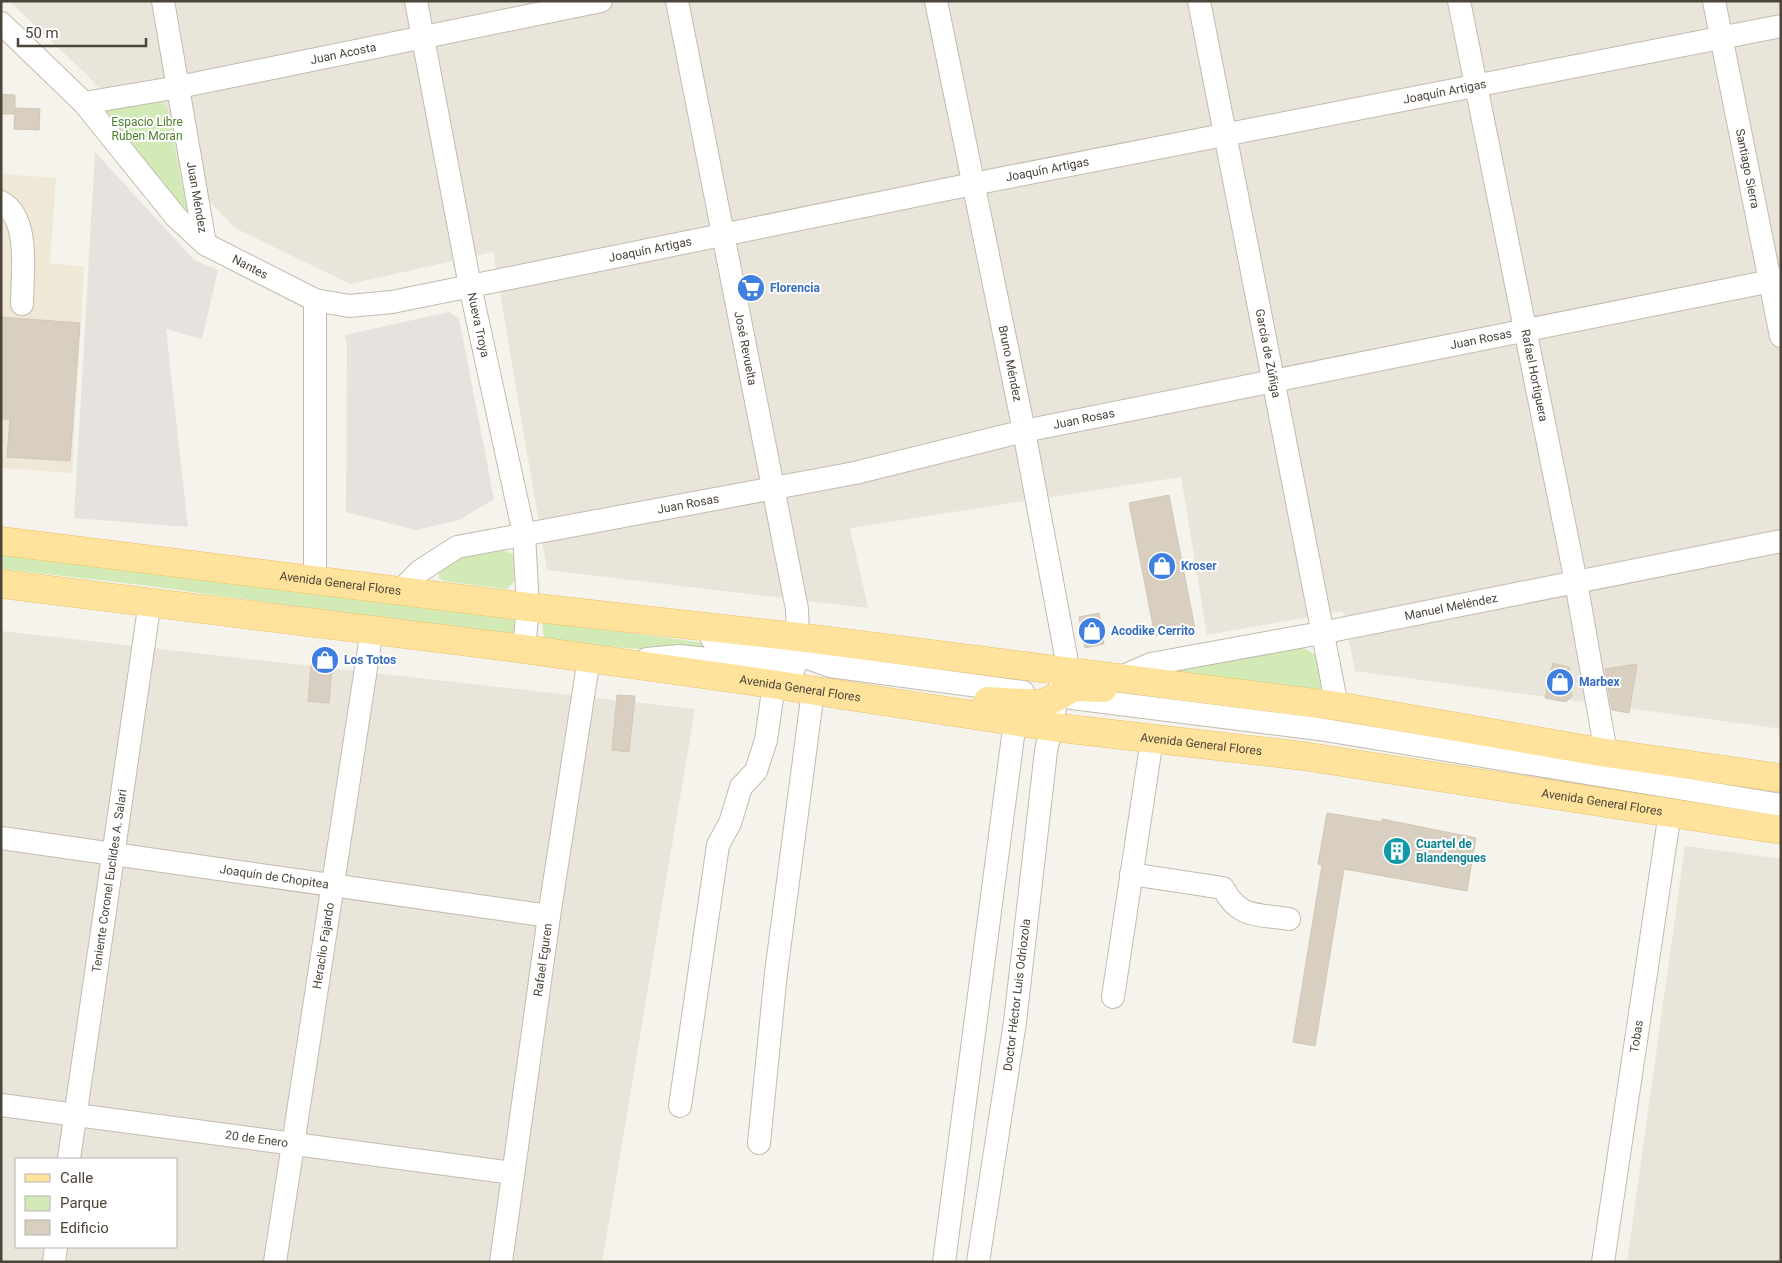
<svg xmlns="http://www.w3.org/2000/svg" width="1782" height="1263" font-family="Roboto,sans-serif">
  <style>
    .residential { fill: #eae5da; fill-rule: evenodd }
    .industrial { fill: #e6e2dd }
    .education { fill: #efe8d6 }
    .green { fill: #d2eab5 }
    .building { fill: #d8cfc1; stroke: #d3c7b4 }
    .lines { fill: none; stroke-linecap: round; stroke-linejoin: round }
    .minor-casing { stroke: #c2bbae; stroke-width: 24 }
    .major-casing { stroke: #e6c16a; stroke-width: 29 }
    .minor { stroke: #fff; stroke-width: 22 }
    .major { stroke: #ffe39c; stroke-width: 28 }
    .labels { text-anchor: middle; stroke-width: 4; stroke-linejoin: round; paint-order: stroke }
    .street-label { font-size: 12px; fill: #4b4439; stroke: #fff }
    .park-label { font-size: 12px; fill: #4a7f2a; stroke: #fff }
    .shop-label { font-size: 12px; font-weight: bold; fill: #366cbe; stroke: #fff; text-anchor: start }
    .culture-label { font-size: 12px; font-weight: bold; fill: #0d838f; stroke: #fff; text-anchor: start }
  </style>
  <rect width="100%" height="100%" fill="#f6f3ec"/>
  <!-- residential -->
  <g class="residential">
    <path d="M 9,1 L 1781,1 L 1781,729 L 1355,671 L 1343,611 L 1207,635 L 1181,477 L 850,528 L 868,608 L 547,570 L 493,252 L 350,284 L 235,228 L 86,74 Z"/>
    <path d="M 1,631 L 695,709 L 602,1262 L 1,1262 ZM 16,1159 L 176,1159 L 176,1247 L 16,1247 Z"/>
    <path d="M 1685,846 L 1781,859 L 1781,1262 L 1627,1262 Z"/>
  </g>
  <!-- industrial -->
  <g class="industrial">
    <path d="M 95,152 L 194,260 L 218,270 L 202,339 L 166,329 L 188,527 L 74,518 Z"/>
    <path d="M 449,312 L 459,318 L 494,499 L 459,520 L 416,530 L 346,512 L 347,346 L 345,335 Z"/>
  </g>
  <!-- education -->
  <path class="education" d="M 1,174 L 56,178 L 50,263 L 84,267 L 72,473 L 1,468 Z"/>
  <!-- green -->
  <g class="green">
    <path d="M 159,102 L 167,107 L 187,210 L 182,212 L 105,111 Z"/>
    <path d="M 500,549 L 513,554 L 515,561 L 516,580 L 507,589 L 443,581 L 439,578 L 438,569 L 447,559 Z"/>
    <path d="M 1,552 L 517,618 L 519,637 L 142,585 L 1,569 Z"/>
    <path d="M 542,622 L 691,641 L 780,656 C 701,654 623,650 544,638 Z"/>
    <path d="M 1302,647 L 1316,655 L 1322,686 L 1318,692 L 1172,672 Z"/>
  </g>
  <!-- building -->
  <g class="building">
    <path d="M 1,94 L 15,95 L 15,108 L 40,109 L 39,130 L 14,129 L 15,110 L 14,114 L 1,114 Z"/>
    <path d="M 1,317 L 80,323 L 70,461 L 7,457 L 10,419 L 1,419 Z"/>
    <path d="M 1169,495 L 1195,629 L 1155,636 L 1129,503 Z"/>
    <path d="M 1099,613 L 1104,644 L 1085,648 L 1079,617 Z"/>
    <path d="M 312,654 L 333,656 L 329,703 L 308,701 Z"/>
    <path d="M 1553,663 L 1569,667 L 1572,696 L 1566,702 L 1545,698 Z"/>
    <path d="M 1637,664 L 1629,713 L 1612,710 L 1605,669 Z"/>
    <path d="M 617,695 L 635,696 L 629,752 L 612,750 Z"/>
    <path d="M 1327,813 L 1382,822 L 1382,819 L 1476,838 L 1467,891 L 1344,869 L 1315,1046 L 1293,1042 L 1322,865 L 1318,864 Z"/>
  </g>
  <g class="lines">
    <defs>
      <g id="minor">
        <path id="s1" d="M 163,1 L 205,244"/>
        <path id="s2" d="M 416,1 L 470,286 L 524,534 L 528,607 L 524,649"/>
        <path id="s3" d="M 677,1 L 797,609 L 798,637"/>
        <path id="s4" d="M 936,1 L 1024,431 L 1066,656 L 1046,751 L 1015,1022 L 978,1262"/>
        <path id="s5" d="M 1199,1 L 1337,706"/>
        <path id="s6" d="M 1459,1 L 1576,582 L 1606,753"/>
        <path id="s7" d="M 1714,1 L 1781,336"/>
        <path id="s8" d="M 1,23 L 84,103 L 176,217 L 205,244 L 315,300 L 349,306 L 392,302 L 973,184 L 1781,26"/>
        <path id="s9" d="M 84,103 L 179,87 L 601,1"/>
        <path d="M 1,202 C 31,218 22,275 22,304"/>
        <path d="M 315,300 L 315,579"/>
        <path id="s10" d="M 401,590 L 420,571 L 457,547 L 855,473 L 1024,431 L 1781,279"/>
        <path d="M 712,639 L 802,656 L 830,666 L 1023,692"/>
        <path d="M 647,659 L 679,656 L 794,668"/>
        <path id="s11" d="M 1121,677 L 1151,664 L 1321,633 L 1781,541"/>
        <path d="M 1072,698 L 1319,729 L 1781,805"/>
        <path id="s12" d="M 1,838 L 549,916"/>
        <path d="M 1131,874 L 1223,888 C 1239,919 1258,914 1289,919"/>
        <path d="M 1113,997 L 1152,739"/>
        <path id="s13" d="M 1,1105 L 513,1173"/>
        <path d="M 680,1106 L 718,845 L 730,823 L 741,787 L 756,771 L 766,740 L 774,684"/>
        <path d="M 759,1143 L 776,973 L 813,691"/>
        <path id="s14" d="M 69,1159 L 150,601"/>
        <path d="M 54,1262 L 56,1247"/>
        <path id="s15" d="M 275,1262 L 372,629"/>
        <path id="s16" d="M 501,1262 L 549,916 L 589,658"/>
        <path d="M 944,1262 L 1015,721"/>
        <path id="s17" d="M 1603,1262 L 1670,812"/>
      </g>
      <g id="major">
        <path id="s18" d="M 1,541 L 528,607 L 798,637 L 1337,706 L 1606,753 L 1781,778"/>
        <path id="s19" d="M 1,584 L 524,649 L 751,681 L 1052,727 L 1303,756 L 1781,830"/>
        <path d="M 988,701 L 1040,704 L 1051,700 L 1074,687 L 1103,688"/>
      </g>
    </defs>
    <!-- minor casing -->
    <use href="#minor" class="minor-casing"/>
    <!-- major casing -->
    <use href="#major" class="major-casing"/>
    <!-- minor -->
    <use href="#minor" class="minor"/>
    <!-- major -->
    <use href="#major" class="major"/>
  </g>
  <!-- icons -->
  <defs>
    <symbol id="supermarket-disc" viewBox="-11 -11 22 22"><circle r="9.5" fill="#3f7fe0" stroke="#fff"/><path d="M-6-5.5h2.5l.6 2H6L4.5 2H-2.5L-4.4-4H-6ZM-1.5 3.2a1.3 1.3 0 1 0 .1 0ZM3 3.2a1.3 1.3 0 1 0 .1 0Z" fill="#fff"/></symbol>
    <symbol id="shop-disc" viewBox="-11 -11 22 22"><circle r="9.5" fill="#3f7fe0" stroke="#fff"/><path d="M-5-2.5h2.3a2.7 3.5 0 0 1 5.4 0H5L5.5 6h-11ZM-1.5-2.5h3a1.5 2.3 0 0 0-3 0Z" fill="#fff"/></symbol>
    <symbol id="building-disc" viewBox="-11 -11 22 22"><circle r="9.5" fill="#0f9aa8" stroke="#fff"/><path d="M-4-6H4V6H1V3H-1V6H-4ZM-2.5-4.3h1.7v1.8h-1.7ZM.8-4.3h1.7v1.8H.8ZM-2.5-1h1.7V.8h-1.7ZM.8-1h1.7V.8H.8Z" fill="#fff"/></symbol>
  </defs>
  <g fill-rule="evenodd">
    <use href="#supermarket-disc" x="735" y="272" width="32" height="32"/>
    <use href="#shop-disc" x="1146" y="550" width="32" height="32"/>
    <use href="#shop-disc" x="1076" y="615" width="32" height="32"/>
    <use href="#shop-disc" x="309" y="644" width="32" height="32"/>
    <use href="#shop-disc" x="1544" y="666" width="32" height="32"/>
    <use href="#building-disc" x="1381" y="835" width="32" height="32"/>
  </g>
  <g class="labels">
    <!-- street labels -->
    <g class="street-label">
      <text dy="4" stroke="none"><textPath href="#s9" startOffset="264">Juan Acosta</textPath></text>
      <text dy="4" stroke="none"><textPath href="#s8" startOffset="1576">Joaquín Artigas</textPath></text>
      <text dy="4" stroke="none"><textPath href="#s8" startOffset="1171">Joaquín Artigas</textPath></text>
      <text dy="4" stroke="none"><textPath href="#s7" startOffset="171">Santiago Sierra</textPath></text>
      <text dy="4" stroke="none"><textPath href="#s1" startOffset="199">Juan Méndez</textPath></text>
      <text dy="4" stroke="none"><textPath href="#s8" startOffset="766">Joaquín Artigas</textPath></text>
      <text dy="4" stroke="none"><textPath href="#s8" startOffset="352">Nantes</textPath></text>
      <text dy="4" stroke="none"><textPath href="#s2" startOffset="330">Nueva Troya</textPath></text>
      <text dy="4" stroke="none"><textPath href="#s10" startOffset="1116">Juan Rosas</textPath></text>
      <text dy="4" stroke="none"><textPath href="#s3" startOffset="354">José Revuelta</textPath></text>
      <text dy="4" stroke="none"><textPath href="#s5" startOffset="359">García de Zúñiga</textPath></text>
      <text dy="4" stroke="none"><textPath href="#s4" startOffset="370">Bruno Méndez</textPath></text>
      <text dy="4" stroke="none"><textPath href="#s6" startOffset="382">Rafael Hortiguera</textPath></text>
      <text dy="4" stroke="none"><textPath href="#s10" startOffset="711">Juan Rosas</textPath></text>
      <text dy="4" stroke="none"><textPath href="#s10" startOffset="306">Juan Rosas</textPath></text>
      <text dy="4" stroke="none"><textPath href="#s18" startOffset="342">Avenida General Flores</textPath></text>
      <text dy="4" stroke="none"><textPath href="#s11" startOffset="338">Manuel Meléndez</textPath></text>
      <text dy="4" stroke="none"><textPath href="#s19" startOffset="806">Avenida General Flores</textPath></text>
      <text dy="4" stroke="none"><textPath href="#s19" startOffset="1211">Avenida General Flores</textPath></text>
      <text dy="4" stroke="none"><textPath href="#s19" startOffset="1616">Avenida General Flores</textPath></text>
      <text dy="4" stroke="none"><textPath href="#s12" startOffset="276">Joaquín de Chopitea</textPath></text>
      <text dy="4" stroke="none"><textPath href="#s14" startOffset="281">Teniente Coronel Euclides A. Salari</textPath></text>
      <text dy="4" stroke="none"><textPath href="#s15" startOffset="320">Heraclio Fajardo</textPath></text>
      <text dy="4" stroke="none"><textPath href="#s16" startOffset="305">Rafael Eguren</textPath></text>
      <text transform="translate(1017 995) rotate(-83)" y="4">Doctor Héctor Luis Odriozola</text>
      <text dy="4" stroke="none"><textPath href="#s17" startOffset="228">Tobas</textPath></text>
      <text dy="4" stroke="none"><textPath href="#s13" startOffset="258">20 de Enero</textPath></text>
    </g>
    <!-- park labels -->
    <g class="park-label">
      <text x="147" y="126">Espacio Libre<tspan x="147" dy="14">Ruben Moran</tspan></text>
    </g>
    <!-- shop labels -->
    <g class="shop-label">
      <text x="770" y="292">Florencia</text>
      <text x="1181" y="570">Kroser</text>
      <text x="1111" y="635">Acodike Cerrito</text>
      <text x="344" y="664">Los Totos</text>
      <text x="1579" y="686">Marbex</text>
    </g>
    <!-- culture labels -->
    <g class="culture-label">
      <text x="1416" y="848">Cuartel de<tspan x="1416" dy="14">Blandengues</tspan></text>
    </g>
  </g>
  <!-- border -->
  <rect width="1782" height="1263" fill="none" stroke="#4b4439" stroke-width="5"/>
  <!-- legend -->
  <rect x="15" y="1158" width="162" height="90" fill="#ffffff" stroke="#b7b4b0"/>
  <rect x="25" y="1174" width="25" height="8" fill="#ffe39c" stroke="#b7b4b0"/>
  <text x="60" y="1183" font-size="15" fill="#4b4439">Calle</text>
  <rect x="25" y="1196" width="25" height="15" fill="#d2eab5" stroke="#b7b4b0"/>
  <text x="60" y="1208" font-size="15" fill="#4b4439">Parque</text>
  <rect x="25" y="1220" width="25" height="15" fill="#d8cfc1" stroke="#b7b4b0"/>
  <text x="60" y="1233" font-size="15" fill="#4b4439">Edificio</text>
  <!-- scale -->
  <path d="M18 38v8h128v-8" fill="none" stroke="#4b4439" stroke-width="2.5"/>
  <text x="25" y="38" font-size="15" fill="#4b4439" stroke="#ffffff" stroke-width="4" paint-order="stroke">50 m</text>
</svg>
